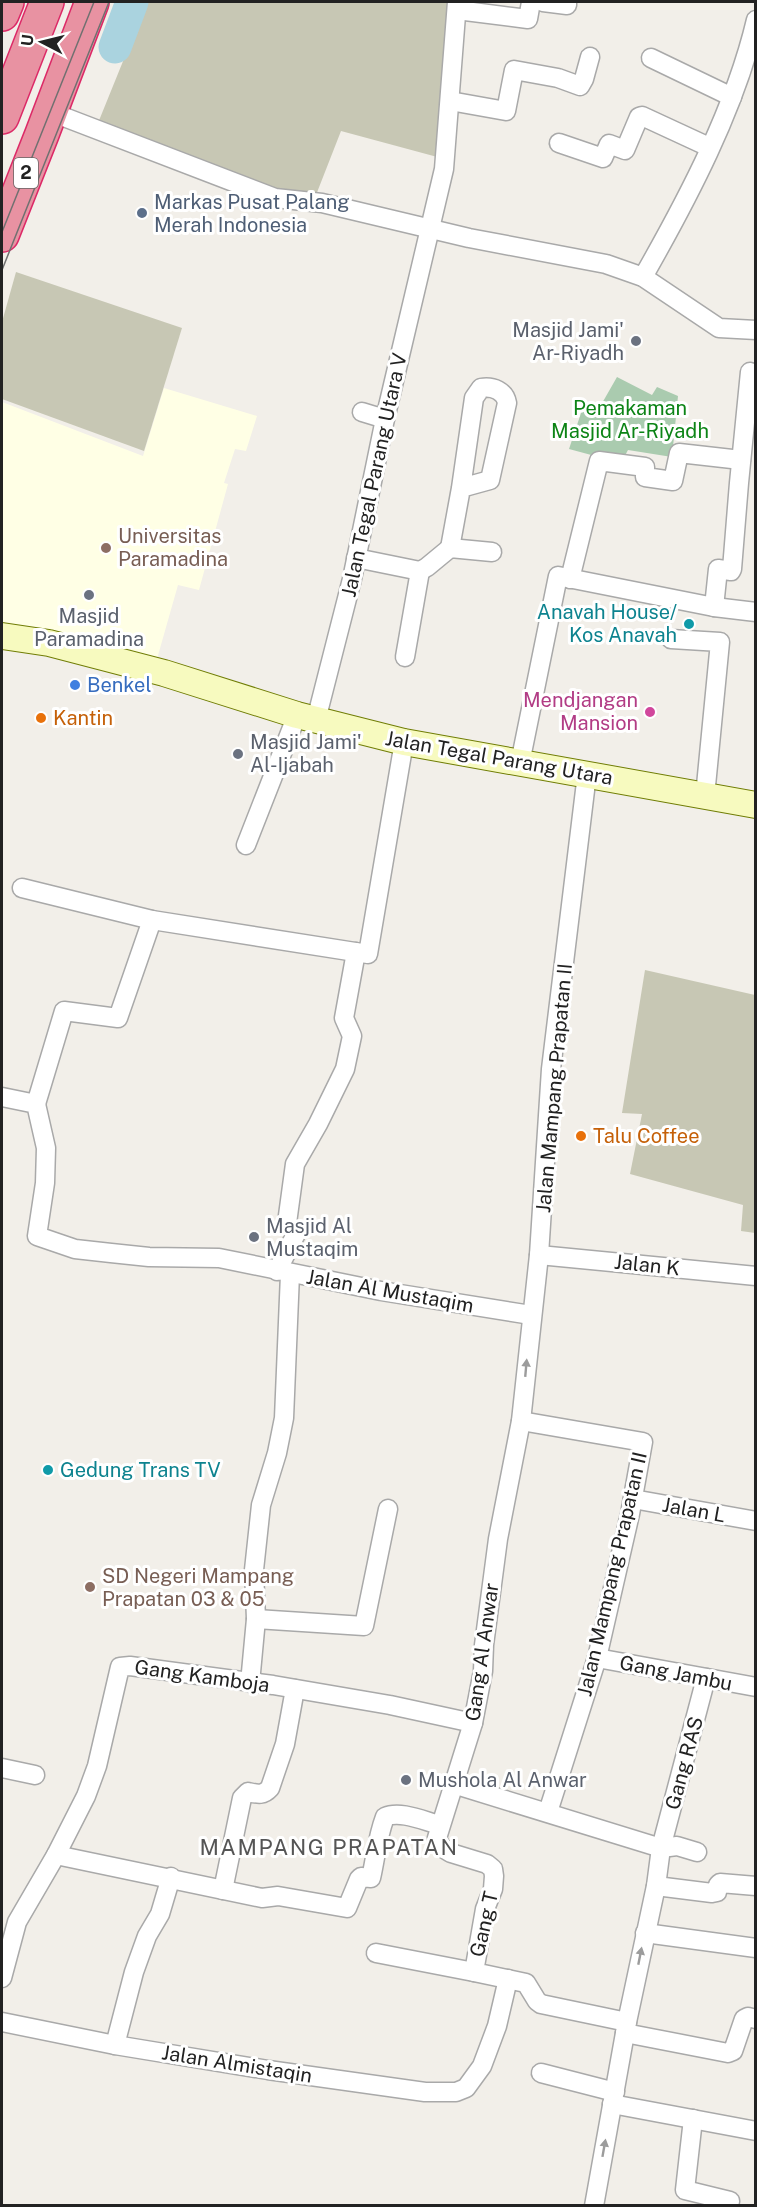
<svg xmlns="http://www.w3.org/2000/svg" width="757" height="2207" font-family="'Public Sans',sans-serif">
  <style>
    .education { fill: #ffffe5 }
    .construction { fill: #c7c7b4 }
    .cemetery { fill: #aacbaf }
    .lines { fill: none; stroke-linecap: round; stroke-linejoin: round }
    .river { stroke: #aad3df; stroke-width: 33 }
    .street-casing { stroke: #a9a9a9; stroke-width: 21 }
    .secondary-casing { stroke: #707d05; stroke-width: 28 }
    .highway-casing { stroke: #dc2a67; stroke-width: 36 }
    .street { stroke: #fff; stroke-width: 18 }
    .secondary { stroke: #f7fabf; stroke-width: 26 }
    .highway { stroke: #e892a2; stroke-width: 33 }
    .tram { stroke: #707070; stroke-width: 1.5 }
    .oneway { fill: #9c9c9c }
    .service-dot { fill: #5c6f8a; stroke: #fff; stroke-width: 2 }
    .worship-dot { fill: #6b7280; stroke: #fff; stroke-width: 2 }
    .education-dot { fill: #8d6e63; stroke: #fff; stroke-width: 2 }
    .culture-dot { fill: #0f9aa8; stroke: #fff; stroke-width: 2 }
    .shop-dot { fill: #3f7fe0; stroke: #fff; stroke-width: 2 }
    .hotel-dot { fill: #d1479c; stroke: #fff; stroke-width: 2 }
    .food-dot { fill: #e8710a; stroke: #fff; stroke-width: 2 }
    .labels { text-anchor: middle; stroke-width: 6; stroke-linejoin: round; paint-order: stroke }
    .shield { fill: #fff; stroke: #646464; stroke-width: 1.5 }
    .shield-label { font-size: 18px; font-weight: bold; fill: #222 }
    .service-label { font-size: 20px; fill: #4e5e75; stroke: #fff; text-anchor: start }
    .worship-label { font-size: 20px; fill: #5b616d; stroke: #fff; text-anchor: start }
    .park-label { font-size: 20px; fill: #0c8416; stroke: #fff }
    .street-label { font-size: 20px; fill: #222; stroke: #fff }
    .education-label { font-size: 20px; fill: #785e54; stroke: #fff; text-anchor: start }
    .culture-label { font-size: 20px; fill: #0d838f; stroke: #fff; text-anchor: end }
    .shop-label { font-size: 20px; fill: #366cbe; stroke: #fff; text-anchor: start }
    .hotel-label { font-size: 20px; fill: #b23c85; stroke: #fff; text-anchor: end }
    .food-label { font-size: 20px; fill: #c56008; stroke: #fff; text-anchor: start }
    .quarter-label { font-size: 22px; letter-spacing: 1.5px; fill: #555; stroke: #fff }
  </style>
  <rect width="100%" height="100%" fill="#f2efe9"/>
  <!-- education -->
  <path class="education" d="M 164,388 L 257,416 L 246,451 L 235,449 L 224,483 L 228,484 L 199,590 L 178,585 L 153,673 L 2,632 L 2,402 L 143,456 Z"/>
  <!-- construction -->
  <g class="construction">
    <path d="M 147,2 L 448,2 L 441,158 L 341,131 L 316,195 L 270,190 L 98,123 Z"/>
    <path d="M 16,272 L 182,328 L 144,451 L 2,399 L 2,322 Z"/>
    <path d="M 645,970 L 755,995 L 755,1233 L 741,1231 L 743,1205 L 630,1174 L 642,1114 L 622,1113 Z"/>
  </g>
  <!-- cemetery -->
  <path class="cemetery" d="M 617,377 L 652,395 L 657,387 L 678,396 L 672,457 L 628,450 L 621,463 L 569,449 L 584,404 L 601,405 Z"/>
  <g class="lines">
    <!-- river -->
    <path class="river" d="M 115,47 L 132,2"/>
    <defs>
      <g id="street">
        <path d="M 543,2 L 567,5 L 567,2"/>
        <path d="M 457,10 L 528,19 L 531,2"/>
        <path d="M 651,58 L 732,97"/>
        <path d="M 450,101 L 506,111 L 514,70 L 558,78 L 580,86 L 584,79 L 590,57"/>
        <path d="M 51,112 L 275,198 L 322,203 L 469,238 L 606,264 L 643,277 L 719,328 L 756,330"/>
        <path d="M 559,143 L 603,158 L 609,144 L 625,150 L 639,117 L 642,116 L 709,147"/>
        <path d="M 643,277 C 688,198 735,109 756,20"/>
        <path d="M 362,412 L 385,419"/>
        <path d="M 450,548 L 461,488 L 474,398 L 481,388 C 493,386 505,391 507,403 L 490,480 L 461,488"/>
        <path d="M 356,558 L 420,571 L 427,567 L 450,548 L 492,552"/>
        <path d="M 570,579 L 599,461 L 645,467 L 645,477 L 673,481 L 679,453 L 741,460"/>
        <path d="M 714,607 L 718,569 L 731,571 L 732,569 L 739,483 L 750,372"/>
        <path d="M 671,639 L 720,642 L 705,796"/>
        <path d="M 405,657 L 420,571"/>
        <path d="M 316,720 L 352,579 L 385,419 L 444,169 L 457,2"/>
        <path d="M 520,763 L 558,576 L 714,607 L 756,612"/>
        <path d="M 587,774 L 551,1069 L 539,1255 L 521,1421 L 498,1539 L 484,1645 L 483,1671 L 473,1723 L 437,1838 L 441,1847 L 451,1853 L 487,1864 L 493,1869 L 494,1876 L 493,1889 L 485,1909 L 474,1972 L 526,1983 L 537,2001 L 541,2004 L 627,2022"/>
        <path d="M 246,845 L 297,715"/>
        <path d="M 22,888 L 152,920 L 368,954 L 404,742"/>
        <path d="M 2,1097 L 36,1104 L 46,1148 L 45,1183 L 37,1236 L 75,1249 L 111,1253 L 149,1257 L 219,1258 L 381,1291 L 531,1315"/>
        <path d="M 36,1104 L 64,1011 L 118,1018 L 152,920"/>
        <path d="M 539,1255 L 756,1276"/>
        <path d="M 277,1271 L 296,1234 L 287,1223 L 295,1164 L 318,1124 L 345,1069 L 352,1036 L 344,1018 L 356,952"/>
        <path d="M 521,1421 L 643,1442 L 630,1514 L 597,1658 L 548,1812"/>
        <path d="M 633,1499 L 756,1521"/>
        <path d="M 256,1619 L 364,1626 L 388,1509"/>
        <path d="M 597,1658 L 756,1687"/>
        <path d="M 250,1683 L 256,1619 L 254,1570 L 261,1505 L 277,1453 L 284,1418 L 290,1274"/>
        <path d="M 2,1768 L 35,1775"/>
        <path d="M 453,1784 L 661,1848 L 677,1846 L 697,1852"/>
        <path d="M 56,1855 L 262,1898 L 278,1896 L 347,1908 L 359,1879 L 361,1877 L 371,1878 C 376,1856 377,1838 385,1817 C 400,1810 424,1821 440,1825"/>
        <path d="M 656,1886 L 712,1893 L 717,1892 L 718,1885 L 720,1883 L 756,1886"/>
        <path d="M 223,1890 L 242,1798 L 248,1792 C 257,1794 263,1796 270,1788 L 285,1744 L 295,1689"/>
        <path d="M 645,1933 L 756,1948"/>
        <path d="M 376,1953 L 474,1972"/>
        <path d="M 2,1978 L 17,1922 L 56,1855 L 86,1796 L 97,1766 L 120,1667 L 130,1666 L 273,1685 L 390,1705 L 473,1723"/>
        <path d="M 2,2022 L 115,2045 L 268,2070 L 425,2092 L 456,2092 L 466,2088 L 482,2066 L 497,2026 L 508,1979"/>
        <path d="M 625,2033 L 728,2053 L 733,2051 L 744,2019 L 748,2017 L 756,2019"/>
        <path d="M 115,2045 L 134,1972 L 147,1936 L 160,1914 L 171,1877"/>
        <path d="M 541,2073 L 615,2092"/>
        <path d="M 612,2104 L 756,2131"/>
        <path d="M 693,2119 L 685,2190 L 730,2201"/>
        <path d="M 594,2206 L 627,2022 L 656,1886 L 661,1848 L 706,1678"/>
      </g>
      <path id="secondary" d="M 2,636 L 49,643 L 164,673 L 297,715 L 404,742 L 756,805"/>
      <g id="highway">
        <path d="M 2,14 L 7,2"/>
        <path d="M 2,117 L 47,2"/>
        <path d="M 2,235 L 42,134 L 92,2"/>
      </g>
    </defs>
    <!-- street casing -->
    <use href="#street" class="street-casing"/>
    <!-- secondary casing -->
    <use href="#secondary" class="secondary-casing"/>
    <!-- highway casing -->
    <use href="#highway" class="highway-casing"/>
    <!-- street -->
    <use href="#street" class="street"/>
    <!-- secondary -->
    <use href="#secondary" class="secondary"/>
    <!-- highway -->
    <use href="#highway" class="highway"/>
    <!-- tram -->
    <g class="tram">
      <path d="M 2,232 L 94,2"/>
      <path d="M 2,270 L 109,2"/>
    </g>
  </g>
  <!-- one-way arrows -->
  <defs><path id="oneway-solid" d="M-6-.8H1V-3.2L6.5 0L1 3.2V.8H-6Z" transform="scale(1.5)"/></defs>
  <g class="oneway">
    <use href="#oneway-solid" transform="translate(526 1368) rotate(-85)"/>
    <use href="#oneway-solid" transform="translate(640 1956) rotate(-79)"/>
    <use href="#oneway-solid" transform="translate(604 2148) rotate(-80)"/>
  </g>
  <!-- markers -->
  <circle class="service-dot" cx="142" cy="213" r="6"/>
  <g class="worship-dot">
    <circle cx="636" cy="341" r="6"/>
    <circle cx="89" cy="595" r="6"/>
    <circle cx="238" cy="754" r="6"/>
    <circle cx="254" cy="1237" r="6"/>
    <circle cx="406" cy="1780" r="6"/>
  </g>
  <g class="education-dot">
    <circle cx="106" cy="548" r="6"/>
    <circle cx="90" cy="1587" r="6"/>
  </g>
  <g class="culture-dot">
    <circle cx="689" cy="624" r="6"/>
    <circle cx="48" cy="1470" r="6"/>
  </g>
  <circle class="shop-dot" cx="75" cy="685" r="6"/>
  <circle class="hotel-dot" cx="650" cy="712" r="6"/>
  <g class="food-dot">
    <circle cx="41" cy="718" r="6"/>
    <circle cx="581" cy="1136" r="6"/>
  </g>
  <g class="labels">
    <!-- shield labels -->
    <rect class="shield" x="14" y="158" width="24" height="30" rx="4.5"/>
    <g class="shield-label">
      <text x="26" y="179">2</text>
    </g>
    <!-- service labels -->
    <g class="service-label">
      <text x="154" y="209">Markas Pusat Palang<tspan x="154" dy="23">Merah Indonesia</tspan></text>
    </g>
    <!-- worship labels -->
    <g class="worship-label">
      <text x="624" y="337" text-anchor="end">Masjid Jami'<tspan x="624" dy="23">Ar-Riyadh</tspan></text>
      <text x="89" y="623" text-anchor="middle">Masjid<tspan x="89" dy="23">Paramadina</tspan></text>
      <text x="250" y="749">Masjid Jami'<tspan x="250" dy="23">Al-Ijabah</tspan></text>
      <text x="266" y="1233">Masjid Al<tspan x="266" dy="23">Mustaqim</tspan></text>
      <text x="418" y="1787">Mushola Al Anwar</text>
    </g>
    <!-- park labels -->
    <g class="park-label">
      <text x="630" y="415">Pemakaman<tspan x="630" dy="23">Masjid Ar-Riyadh</tspan></text>
    </g>
    <!-- street labels -->
    <g class="street-label">
      <text transform="translate(374 475) rotate(-78)" y="7">Jalan Tegal Parang Utara V</text>
      <text transform="translate(499 758) rotate(10)" y="7">Jalan Tegal Parang Utara</text>
      <text transform="translate(554 1088) rotate(-85)" y="7">Jalan Mampang Prapatan II</text>
      <text transform="translate(647 1265) rotate(6)" y="7">Jalan K</text>
      <text transform="translate(390 1291) rotate(10)" y="7">Jalan Al Mustaqim</text>
      <text transform="translate(694 1510) rotate(10)" y="7">Jalan L</text>
      <text transform="translate(612 1574) rotate(-77)" y="7">Jalan Mampang Prapatan II</text>
      <text transform="translate(482 1652) rotate(-82)" y="7">Gang Al Anwar</text>
      <text transform="translate(676 1673) rotate(11)" y="7">Gang Jambu</text>
      <text transform="translate(202 1676) rotate(8)" y="7">Gang Kamboja</text>
      <text transform="translate(684 1763) rotate(-75)" y="7">Gang RAS</text>
      <text transform="translate(484 1924) rotate(-77)" y="7">Gang T</text>
      <text transform="translate(237 2064) rotate(9)" y="7">Jalan Almistaqin</text>
    </g>
    <!-- education labels -->
    <g class="education-label">
      <text x="118" y="543">Universitas<tspan x="118" dy="23">Paramadina</tspan></text>
      <text x="102" y="1583">SD Negeri Mampang<tspan x="102" dy="23">Prapatan 03 &amp; 05</tspan></text>
    </g>
    <!-- culture labels -->
    <g class="culture-label">
      <text x="677" y="619">Anavah House/<tspan x="677" dy="23">Kos Anavah</tspan></text>
      <text x="60" y="1477" text-anchor="start">Gedung Trans TV</text>
    </g>
    <!-- shop labels -->
    <g class="shop-label">
      <text x="87" y="692">Benkel</text>
    </g>
    <!-- hotel labels -->
    <g class="hotel-label">
      <text x="638" y="707">Mendjangan<tspan x="638" dy="23">Mansion</tspan></text>
    </g>
    <!-- food labels -->
    <g class="food-label">
      <text x="53" y="725">Kantin</text>
      <text x="593" y="1143">Talu Coffee</text>
    </g>
    <!-- quarter labels -->
    <g class="quarter-label">
      <text x="329" y="1855">MAMPANG PRAPATAN</text>
    </g>
  </g>
  <!-- border -->
  <rect width="757" height="2207" fill="none" stroke="#222222" stroke-width="6"/>
  <!-- north arrow -->
  <g transform="translate(42 42) rotate(277)" stroke="#ffffff" stroke-width="4.5" paint-order="stroke">
  <path d="M0-4.5L10 22L0 15L-10 22Z" fill="#222222"/>
  <text y="-9" font-size="16" font-weight="bold" text-anchor="middle" fill="#222222">U</text>
  </g>
</svg>
